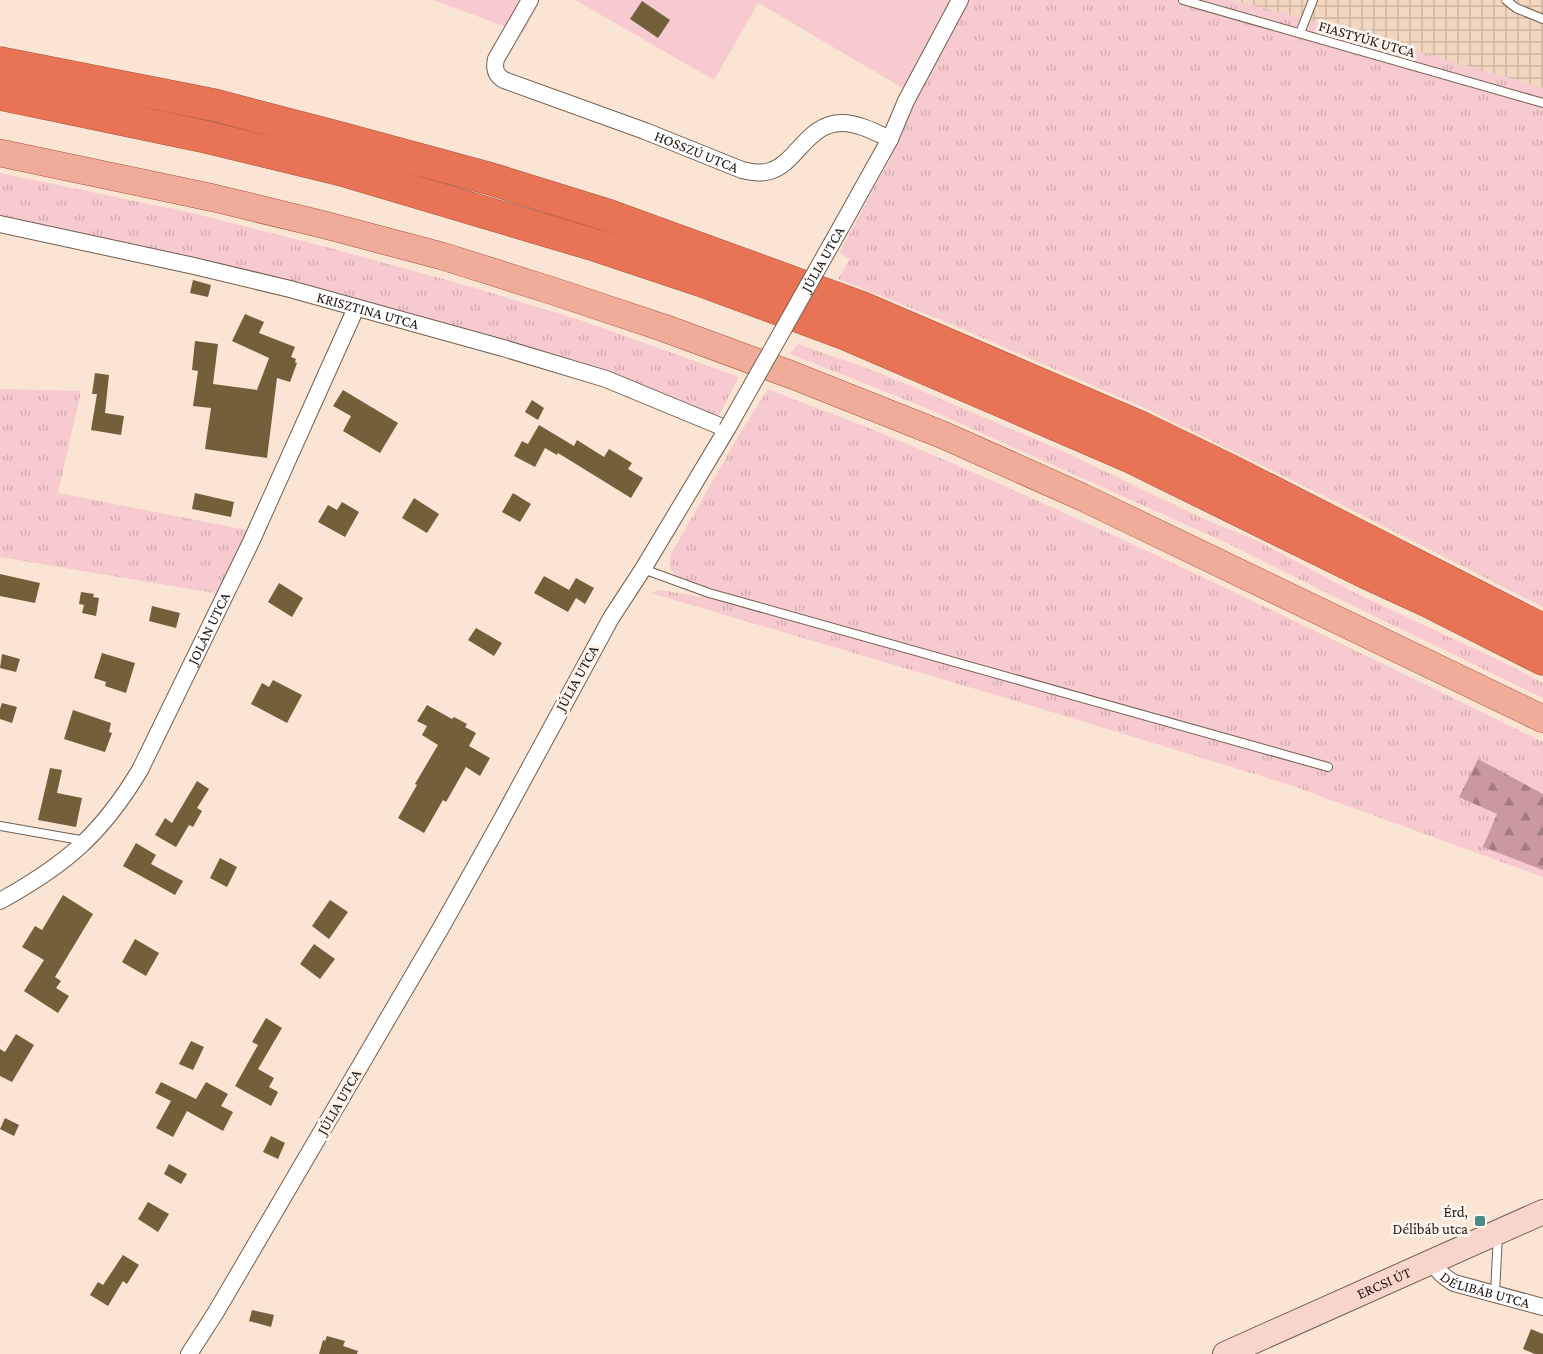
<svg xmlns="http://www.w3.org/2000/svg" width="1543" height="1354" font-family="'Crimson Pro',serif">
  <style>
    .industrial { fill: url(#industrial-grid) }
    .grass { fill: url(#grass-tufts) }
    .forest { fill: url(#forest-firs) }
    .garden { fill: #f7cacf }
    .building { fill: #71603a }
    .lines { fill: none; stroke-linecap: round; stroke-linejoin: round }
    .service-casing { stroke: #715f50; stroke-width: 10 }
    .minor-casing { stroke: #715f50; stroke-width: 18 }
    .secondary-casing { stroke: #715f50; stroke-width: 26 }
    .primary-casing { stroke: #a2543e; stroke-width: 28 }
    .motorway-casing { stroke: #a2543e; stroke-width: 33 }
    .service { stroke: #fff; stroke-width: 8 }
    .minor { stroke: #fff; stroke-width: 16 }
    .secondary { stroke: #f8d5cc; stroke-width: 24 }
    .primary { stroke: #f1ab99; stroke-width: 27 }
    .motorway { stroke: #e87355; stroke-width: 32 }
    .minor-bridge-casing { stroke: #715f50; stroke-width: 18; stroke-linecap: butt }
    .minor-bridge { stroke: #fff; stroke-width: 16 }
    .poi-dot { fill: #478d86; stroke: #fdf4ed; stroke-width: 2 }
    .labels { text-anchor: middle; stroke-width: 6; stroke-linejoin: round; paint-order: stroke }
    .street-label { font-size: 15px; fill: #211913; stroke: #fdf4ed }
    .poi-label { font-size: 15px; fill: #211913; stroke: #fdf4ed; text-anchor: end }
  </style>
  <defs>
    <pattern id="industrial-grid" width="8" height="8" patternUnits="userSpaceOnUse" patternTransform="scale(1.5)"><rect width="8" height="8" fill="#f2d6c0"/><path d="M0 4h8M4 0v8" fill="none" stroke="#cfb7a4"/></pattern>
    <pattern id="grass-tufts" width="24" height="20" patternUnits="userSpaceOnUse" patternTransform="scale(1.5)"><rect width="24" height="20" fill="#f7cacf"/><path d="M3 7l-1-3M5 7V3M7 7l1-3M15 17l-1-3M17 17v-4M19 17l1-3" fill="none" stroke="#d3adb1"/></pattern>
    <pattern id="forest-firs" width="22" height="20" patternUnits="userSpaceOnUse" patternTransform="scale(1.5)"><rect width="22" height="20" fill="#ca999f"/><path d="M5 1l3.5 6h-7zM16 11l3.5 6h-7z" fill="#a47c80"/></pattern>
  </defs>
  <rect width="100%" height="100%" fill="#fae4d3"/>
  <!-- industrial -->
  <path class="industrial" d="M 1233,0 L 1543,0 L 1543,88 L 1323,24 Z"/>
  <!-- grass -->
  <g class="grass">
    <path d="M 965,0 L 1233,0 L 1323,24 L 1543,88 L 1543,607 L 1320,494 L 1145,408 L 941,320 L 838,279 L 850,259 L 839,253 L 889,161 L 913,94 Z"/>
    <path d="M 0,173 L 192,213 L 330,248 L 468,286 L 580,320 L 739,377 L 717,419 L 555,363 L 0,224 Z"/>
    <path d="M 798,344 L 880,373 L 1065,452 L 1204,519 L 1260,542 L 1353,592 L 1501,661 L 1543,683 L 1543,698 L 1337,598 L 1227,543 L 919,405 L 790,354 Z"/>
    <path d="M 0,389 L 81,391 L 58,493 L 252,531 L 220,594 L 0,557 Z"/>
    <path d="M 768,389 C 810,406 853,421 895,439 C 1115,531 1329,638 1543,742 L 1543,877 L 1287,784 L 1016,701 L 651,593 L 660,590 L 701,597 L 704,588 L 677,577 L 670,568 L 671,554 L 742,430 Z"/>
  </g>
  <!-- forest -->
  <path class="forest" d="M 1478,759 L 1543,794 L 1543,870 L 1483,847 L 1497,814 L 1459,797 Z"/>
  <!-- garden -->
  <g class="garden">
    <path d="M 433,0 L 540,0 L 523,33 Z"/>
    <path d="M 575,0 L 965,0 L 913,94 L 758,3 L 714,80 Z"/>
  </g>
  <!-- building -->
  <g class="building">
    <path d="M 642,1 L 670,20 L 658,38 L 630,19 Z"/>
    <path d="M 193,280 L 211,285 L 208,297 L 190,293 Z"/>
    <path d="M 245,314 L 264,322 L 259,333 L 295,347 L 291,357 L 296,359 L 295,362 L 297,363 L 290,382 L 277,378 L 267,458 L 205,449 L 211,408 L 193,406 L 198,371 L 192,370 L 195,341 L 218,344 L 213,384 L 257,390 L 269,358 L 232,341 Z"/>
    <path d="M 95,373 L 109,375 L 105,413 L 124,416 L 121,435 L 91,430 L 97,394 L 92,394 Z"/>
    <path d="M 343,390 L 398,423 L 380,453 L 343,431 L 351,416 L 333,406 Z"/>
    <path d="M 532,400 L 544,408 L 538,420 L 525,412 Z"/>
    <path d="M 539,425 L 574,446 L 577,440 L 604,457 L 609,449 L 632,463 L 628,469 L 643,478 L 631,498 L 558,453 L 557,455 L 545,448 L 535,467 L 514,456 L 522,441 L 528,444 Z"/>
    <path d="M 195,493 L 234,502 L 231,517 L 192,509 Z"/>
    <path d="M 513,493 L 531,504 L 520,522 L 502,512 Z"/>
    <path d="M 414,498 L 439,514 L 427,533 L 402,518 Z"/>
    <path d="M 342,502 L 359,512 L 345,537 L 318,522 L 328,505 L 337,510 Z"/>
    <path d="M 0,574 L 40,583 L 35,603 L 0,596 Z"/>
    <path d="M 544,576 L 569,590 L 576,578 L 594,588 L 585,604 L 576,598 L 568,612 L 534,593 Z"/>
    <path d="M 279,583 L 303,598 L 292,617 L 268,602 Z"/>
    <path d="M 81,592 L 94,594 L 93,597 L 99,598 L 96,616 L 82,613 L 84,605 L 79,604 Z"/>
    <path d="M 152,606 L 180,613 L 176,628 L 149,621 Z"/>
    <path d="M 476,628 L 502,643 L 494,656 L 468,640 Z"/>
    <path d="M 102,653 L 135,663 L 126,693 L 105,686 L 106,682 L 94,678 Z"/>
    <path d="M 2,654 L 20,659 L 16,672 L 0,668 Z"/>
    <path d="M 273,680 L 302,695 L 287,723 L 251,704 L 262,683 L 269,687 Z"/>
    <path d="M 2,703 L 17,707 L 12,723 L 0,719 L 0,709 Z"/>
    <path d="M 427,705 L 452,719 L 454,717 L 467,724 L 465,727 L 476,733 L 469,746 L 490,758 L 480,776 L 466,767 L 446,802 L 443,800 L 424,833 L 398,818 L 417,785 L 415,784 L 438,745 L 422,735 L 427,726 L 417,721 Z"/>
    <path d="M 73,710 L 111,723 L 109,732 L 112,733 L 105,752 L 64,739 Z"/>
    <path d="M 50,768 L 62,770 L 57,793 L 82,798 L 76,827 L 38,820 Z"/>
    <path d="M 197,781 L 209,789 L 197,808 L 202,811 L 193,827 L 189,825 L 176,847 L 155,835 L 165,818 L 172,823 Z"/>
    <path d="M 136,843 L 156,855 L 151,864 L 183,881 L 175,895 L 123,866 Z"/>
    <path d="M 220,858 L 237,867 L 227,887 L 210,878 Z"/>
    <path d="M 63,895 L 93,914 L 55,977 L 61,981 L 56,988 L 69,996 L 58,1013 L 24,991 L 44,960 L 22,947 L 35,926 L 42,930 Z"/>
    <path d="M 330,900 L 348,912 L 329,939 L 312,926 Z"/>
    <path d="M 135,939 L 159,953 L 146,976 L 122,962 Z"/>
    <path d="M 314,944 L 335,959 L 320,979 L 300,964 Z"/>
    <path d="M 266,1018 L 282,1028 L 258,1069 L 274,1078 L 269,1087 L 278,1092 L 271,1106 L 235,1086 L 258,1045 L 252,1042 Z"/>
    <path d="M 16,1034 L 34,1045 L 12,1082 L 0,1076 L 0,1049 L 5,1052 Z"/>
    <path d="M 191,1041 L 204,1047 L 193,1070 L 179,1064 Z"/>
    <path d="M 161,1082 L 196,1099 L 206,1082 L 228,1094 L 221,1106 L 233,1112 L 223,1131 L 187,1111 L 173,1137 L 156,1128 L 171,1101 L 155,1093 Z"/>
    <path d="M 5,1118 L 19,1125 L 14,1136 L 0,1129 Z"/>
    <path d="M 271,1136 L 285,1143 L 278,1159 L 263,1152 Z"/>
    <path d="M 169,1164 L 187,1174 L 181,1184 L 164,1174 Z"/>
    <path d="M 148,1202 L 169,1214 L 158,1232 L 138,1219 Z"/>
    <path d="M 123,1255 L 139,1265 L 127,1284 L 123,1281 L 108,1306 L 90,1295 L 98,1282 L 103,1285 Z"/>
    <path d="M 252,1310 L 274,1315 L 271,1327 L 249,1321 Z"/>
    <path d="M 1531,1329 L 1543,1334 L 1543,1354 L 1535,1354 L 1523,1349 Z"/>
    <path d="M 327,1336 L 345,1341 L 343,1346 L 358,1351 L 357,1354 L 319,1354 L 323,1340 L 325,1341 Z"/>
  </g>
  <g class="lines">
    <defs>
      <g id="service">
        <path d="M 1183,0 L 1543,103"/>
        <path d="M 1506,0 L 1516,8 L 1543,19"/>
        <path d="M 1300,33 L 1313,0"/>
        <path d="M 643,569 L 709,593 L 1328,767"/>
        <path d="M 0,826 L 86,841"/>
        <path d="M 1495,1294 L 1498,1234"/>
      </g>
      <g id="minor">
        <path id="s1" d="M 530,0 L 496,59 C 494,68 495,75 504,80 L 645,131 L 742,170 C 751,172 760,174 770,171 C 797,163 807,123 842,123 C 858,123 875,132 890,139"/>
        <path id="s2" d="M 0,224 L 194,266 L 290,289 L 503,348 L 606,379 L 727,429 L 643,569 L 611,618 L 498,826 L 442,926 L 216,1312 L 189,1354"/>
        <path d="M 841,227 L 890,139 L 906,101 L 960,0"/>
        <path id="s3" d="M 0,901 C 65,865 101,835 140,770 L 251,542 L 356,308"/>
        <path id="s4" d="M 1433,1262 C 1438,1272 1444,1277 1454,1283 L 1543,1307"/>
      </g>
      <g id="secondary">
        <path id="s5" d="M 1225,1354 L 1543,1212"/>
      </g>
      <path id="primary" d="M 0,153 L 214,198 L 325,225 L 442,256 L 553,291 L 664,328 L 792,375 L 943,435 L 1082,497 L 1543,719"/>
      <g id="motorway">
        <path d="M 0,63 L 214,105 L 340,138 L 491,179 L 607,215 L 860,307 L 1142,428 L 1231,471 L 1543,630"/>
        <path d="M 0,94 L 202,136 L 342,170 L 598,246 L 700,280 L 846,334 L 1129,456 L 1369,574 L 1428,601 L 1543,659"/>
      </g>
    </defs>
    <!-- service casing -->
    <use href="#service" class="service-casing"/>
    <!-- minor casing -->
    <use href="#minor" class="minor-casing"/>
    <!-- secondary casing -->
    <use href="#secondary" class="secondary-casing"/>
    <!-- primary casing -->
    <use href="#primary" class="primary-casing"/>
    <!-- motorway casing -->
    <use href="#motorway" class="motorway-casing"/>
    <!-- service -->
    <use href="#service" class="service"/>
    <!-- minor -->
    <use href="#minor" class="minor"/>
    <!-- secondary -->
    <use href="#secondary" class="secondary"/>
    <!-- primary -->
    <use href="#primary" class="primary"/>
    <!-- motorway -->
    <use href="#motorway" class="motorway"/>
    <defs>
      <g id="minor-bridge">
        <path id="s6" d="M 727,429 L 841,227"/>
      </g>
    </defs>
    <!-- minor-bridge casing -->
    <use href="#minor-bridge" class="minor-bridge-casing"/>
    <!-- minor-bridge -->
    <use href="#minor-bridge" class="minor-bridge"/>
  </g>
  <!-- markers -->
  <rect class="poi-dot" x="1474" y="1215" width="12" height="12" rx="3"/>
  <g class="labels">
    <!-- street labels -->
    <g class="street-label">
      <text transform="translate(1367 39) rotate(16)" y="5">FIASTYÚK UTCA</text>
      <text dy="5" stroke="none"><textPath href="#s1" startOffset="298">HOSSZÚ UTCA</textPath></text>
      <text dy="5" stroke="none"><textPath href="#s6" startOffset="195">JÚLIA UTCA</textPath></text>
      <text dy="5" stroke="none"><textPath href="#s2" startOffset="378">KRISZTINA UTCA</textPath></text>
      <text dy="5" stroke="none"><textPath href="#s3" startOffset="352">JOLÁN UTCA</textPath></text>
      <text transform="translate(577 678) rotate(-61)" y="5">JÚLIA UTCA</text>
      <text transform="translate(339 1102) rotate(-60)" y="5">JÚLIA UTCA</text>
      <text dy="5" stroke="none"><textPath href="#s5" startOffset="174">ERCSI ÚT</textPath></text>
      <text dy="5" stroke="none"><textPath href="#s4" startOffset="62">DÉLIBÁB UTCA</textPath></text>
    </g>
    <!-- poi labels -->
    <g class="poi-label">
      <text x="1468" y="1217">Érd,<tspan x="1468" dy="17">Délibáb utca</tspan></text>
    </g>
  </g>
</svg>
